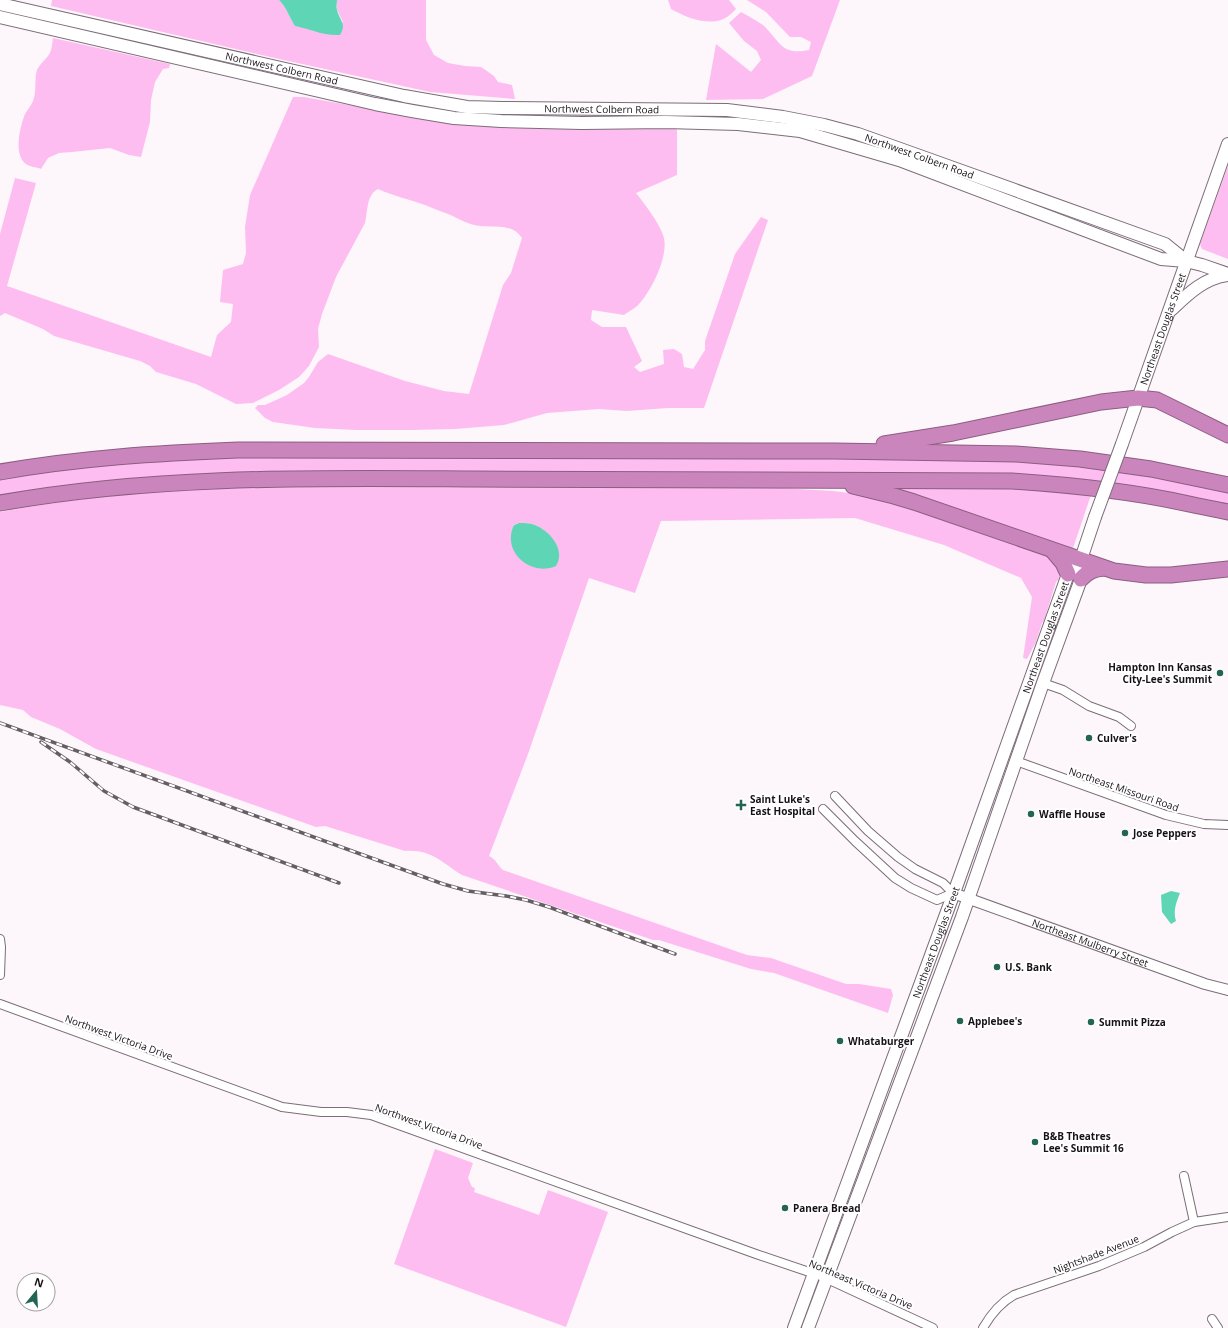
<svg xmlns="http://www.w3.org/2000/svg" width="1228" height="1328" font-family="'Open Sans',sans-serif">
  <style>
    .green { fill: #febdf0; fill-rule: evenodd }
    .water { fill: #5ed6b6 }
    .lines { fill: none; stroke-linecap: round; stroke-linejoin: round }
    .minor-casing { stroke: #7c6d78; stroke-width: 10 }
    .tertiary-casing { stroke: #7c6d78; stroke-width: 12 }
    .secondary-casing { stroke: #7c6d78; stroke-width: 14 }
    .motorway-casing { stroke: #8c5d82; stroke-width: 17 }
    .minor { stroke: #fff; stroke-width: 8 }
    .tertiary { stroke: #fff; stroke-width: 10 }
    .secondary { stroke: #fff; stroke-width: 12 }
    .motorway { stroke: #ca86bc; stroke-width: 15 }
    .rail-casing { stroke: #655e63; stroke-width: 3.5 }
    .rail { stroke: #fff; stroke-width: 2; stroke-dasharray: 6; stroke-linecap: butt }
    .secondary-bridge-casing { stroke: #7c6d78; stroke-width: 14; stroke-linecap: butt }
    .secondary-bridge { stroke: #fff; stroke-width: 12 }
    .poi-dot { fill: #236553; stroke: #fff; stroke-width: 1.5 }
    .labels { text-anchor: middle; stroke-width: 4; stroke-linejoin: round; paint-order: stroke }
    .street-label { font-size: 10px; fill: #181217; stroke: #fff }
    .poi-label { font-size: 10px; font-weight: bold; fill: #181217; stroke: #fff; text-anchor: start }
  </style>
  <rect width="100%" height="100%" fill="#fdf6fb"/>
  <!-- green -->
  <g class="green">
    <path d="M 52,0 L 279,0 C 287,8 289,17 295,26 L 305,27 L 313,31 L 343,22 L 337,10 L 337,0 L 426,0 L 426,40 L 434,55 L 448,63 L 465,66 L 481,67 L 494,76 L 498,82 L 512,85 L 515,99 L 430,92 L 270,57 L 51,6 Z"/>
    <path d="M 668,0 L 729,0 L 736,9 C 732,13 727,18 721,20 C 705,25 685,17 671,9 Z"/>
    <path d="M 747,0 L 840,0 L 812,76 L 763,99 L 706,100 L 716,44 L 751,72 L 761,60 L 757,51 L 744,41 L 729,23 L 741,12 C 748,16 756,20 763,25 C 780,41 781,56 809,50 L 811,42 L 801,37 L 790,37 L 766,12 Z"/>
    <path d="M 53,38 L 170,64 L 169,68 L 163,69 L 155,82 L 151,100 L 150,122 L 141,157 L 129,155 L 110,148 L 72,152 L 59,153 L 48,158 L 41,169 C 36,167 30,167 26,164 C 13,154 20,127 25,114 C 27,110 31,106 33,101 C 37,91 34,79 37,70 C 40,64 44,61 48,56 C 52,51 52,44 53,38 Z"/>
    <path d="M 293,97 L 304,97 L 427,119 L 675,127 L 677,130 L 677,175 L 636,193 C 644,203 661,225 664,238 C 668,257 652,290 639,304 C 636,308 629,311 624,315 L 592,310 L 591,320 L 602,327 L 626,327 L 642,361 L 634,367 L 640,372 L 664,364 L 663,350 L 674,349 L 682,354 L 684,367 L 693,369 L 705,350 L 705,341 L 735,254 L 761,217 L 768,220 L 704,408 L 668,408 L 627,411 L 599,409 L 547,413 L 504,425 L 455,429 L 412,430 L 356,430 L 315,428 L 273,422 L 265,418 L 255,408 L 258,405 L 265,405 L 287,395 L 304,383 L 309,377 L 318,362 L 328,354 L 405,381 L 444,391 L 469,394 L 503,285 L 511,273 L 522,238 C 512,223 495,228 480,226 C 468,225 458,218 448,214 C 440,211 432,208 425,205 C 409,199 393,196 378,189 C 366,195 368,211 365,223 L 336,277 L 322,314 L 318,329 L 319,347 L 309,366 L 299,377 L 279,390 L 253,403 L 236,404 L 196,384 L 156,372 L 150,366 L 140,361 L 54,336 L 43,329 L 5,313 L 0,316 L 0,234 L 15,178 L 36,183 L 7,286 L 211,357 L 217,335 L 231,322 L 233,304 L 220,302 L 223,270 L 243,264 L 246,253 L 245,227 L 250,195 Z"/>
    <path d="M 1228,166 L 1228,259 L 1202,249 L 1200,244 Z"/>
    <path d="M 252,456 L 959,457 L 1101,467 L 1228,491 L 1228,509 L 1153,492 L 725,473 L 247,472 C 164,475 82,482 0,496 L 0,479 C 85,466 166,459 252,456 Z"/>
    <path d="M 939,485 L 1040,490 L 1091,495 L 1073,548 L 1067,548 L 876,487 Z"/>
    <path d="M 370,487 L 779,488 L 833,491 L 865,495 L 891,501 L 1044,554 C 1053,559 1060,568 1059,579 L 1056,582 L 1044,621 L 1042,623 L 1036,642 L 1027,659 L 1023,658 L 1032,597 L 1021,578 L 944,545 L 855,518 L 661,521 L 635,593 L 589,578 L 528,754 L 489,856 C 497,860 497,865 503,870 L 747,955 L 771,958 L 846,984 L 859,984 L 891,989 L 893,995 L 888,1013 L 774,973 L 751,969 L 659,940 L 653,940 L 462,875 C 441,862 431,849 405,851 L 325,826 L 316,827 L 96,749 L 60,729 L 31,717 L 23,710 L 0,705 L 0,512 C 76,498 153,490 230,488 C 276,487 323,487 370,487 ZM 519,523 C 525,523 530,523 535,525 C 549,531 561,547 558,562 L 513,525 Z"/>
    <path d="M 435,1149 L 473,1163 L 468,1178 L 472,1187 L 475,1188 L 474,1192 L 539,1215 L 548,1190 L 608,1212 L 566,1327 L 394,1264 Z"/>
  </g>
  <!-- water -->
  <g class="water">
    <path d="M 279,0 L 337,0 C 337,3 336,7 337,10 C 340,21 347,24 340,35 C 323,36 310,29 295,26 C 289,17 287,8 279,0 Z"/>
    <path d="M 519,523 C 525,523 530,523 535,525 C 550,531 566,550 556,566 C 531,577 501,552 514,525 Z"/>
    <path d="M 1171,891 L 1180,893 C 1176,903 1173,911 1176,921 L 1171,924 L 1162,912 L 1161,895 Z"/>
  </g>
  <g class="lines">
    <defs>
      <g id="minor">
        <path d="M 1043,683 L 1063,690 L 1089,706 L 1119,717 L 1131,726"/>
        <path d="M 1016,761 L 1166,815 L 1204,824 L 1228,825"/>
        <path d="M 823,809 L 855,841 L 895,878 L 911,888 L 937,900 L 953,893 L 943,883 L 915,869 L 898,857 L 868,831 L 835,796"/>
        <path d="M 0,939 L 1,947 L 0,975"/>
        <path d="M 0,1004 L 282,1107 L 321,1112 L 347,1112 L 371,1115 L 756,1254 L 821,1276 L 933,1328"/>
        <path d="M 1184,1176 L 1194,1222"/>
        <path d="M 1212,1319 L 1218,1328"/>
        <path d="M 983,1328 C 991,1314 1000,1303 1014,1295 L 1099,1266 L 1144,1247 L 1172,1232 L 1194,1222 L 1228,1217"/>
      </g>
      <g id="tertiary">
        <path id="s1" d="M 953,893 L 1205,984 L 1228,990"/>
      </g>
      <g id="secondary">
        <path id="s2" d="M 0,4 L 404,96 L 467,107 L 502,108 L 727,110 L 783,117 L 824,125 L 858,134 L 917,155 L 1165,244 L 1186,261"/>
        <path d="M 0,17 L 375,104 L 412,111 L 454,118 L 501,121 L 582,123 L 666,122 L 738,124 L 800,131 L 899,160 L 1161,259 L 1186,261 L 1202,265 L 1228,274"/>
        <path d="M 1171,310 C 1188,294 1204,278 1228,275"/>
        <path id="s3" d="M 1122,444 L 1228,144"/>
        <path id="s4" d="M 794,1328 L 959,879 L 1068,574 L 1074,568"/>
        <path d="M 808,1328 L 962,917 L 1043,683 L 1081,579 L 1081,559 L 1095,517"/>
      </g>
      <g id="motorway">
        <path d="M 884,444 L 953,433 L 1101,402 L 1138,398 L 1157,400 L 1228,435"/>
        <path d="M 0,472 C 79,458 158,453 238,450 L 834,451 L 1016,454 L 1080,459 L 1151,469 L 1228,485"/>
        <path d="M 853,486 L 894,496 L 914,502 L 1114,571 L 1146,575 L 1171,575 L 1228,569"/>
        <path d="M 0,503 C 156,475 314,478 472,479 C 652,479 832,480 1012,481 C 1072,485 1131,491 1189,504 C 1202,507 1215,509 1228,512"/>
        <path d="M 1052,550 L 1063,563 L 1068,574"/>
        <path d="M 1081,579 C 1088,571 1094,569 1104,568"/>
      </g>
    </defs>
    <!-- minor casing -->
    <use href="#minor" class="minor-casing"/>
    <!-- tertiary casing -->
    <use href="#tertiary" class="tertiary-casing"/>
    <!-- secondary casing -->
    <use href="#secondary" class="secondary-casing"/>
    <!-- motorway casing -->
    <use href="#motorway" class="motorway-casing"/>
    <!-- minor -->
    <use href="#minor" class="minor"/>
    <!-- tertiary -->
    <use href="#tertiary" class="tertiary"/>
    <!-- secondary -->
    <use href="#secondary" class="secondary"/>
    <!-- motorway -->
    <use href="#motorway" class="motorway"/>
    <defs>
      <g id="rail">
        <path d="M 0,723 L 443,884 L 468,891 L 506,896 L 526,900 L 549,907 L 675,954"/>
        <path d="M 41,742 L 70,762 L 104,791 L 133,807 L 339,883"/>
      </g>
    </defs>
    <!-- rail casing -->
    <use href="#rail" class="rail-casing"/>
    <!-- rail -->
    <use href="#rail" class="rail"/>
    <defs>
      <path id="secondary-bridge" d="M 1095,517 L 1122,444"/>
    </defs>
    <!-- secondary-bridge casing -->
    <use href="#secondary-bridge" class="secondary-bridge-casing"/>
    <!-- secondary-bridge -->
    <use href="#secondary-bridge" class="secondary-bridge"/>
  </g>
  <!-- markers -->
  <g class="poi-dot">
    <circle cx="1220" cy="673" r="4"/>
    <circle cx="1089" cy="738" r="4"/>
    <path d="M739 799h4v4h4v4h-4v4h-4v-4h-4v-4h4z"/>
    <circle cx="1031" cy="814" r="4"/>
    <circle cx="1125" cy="833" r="4"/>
    <circle cx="997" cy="967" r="4"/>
    <circle cx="960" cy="1021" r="4"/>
    <circle cx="1091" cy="1022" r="4"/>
    <circle cx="840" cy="1041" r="4"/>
    <circle cx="1035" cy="1142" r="4"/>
    <circle cx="785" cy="1208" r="4"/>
  </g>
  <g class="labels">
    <!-- street labels -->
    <g class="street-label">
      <text dy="4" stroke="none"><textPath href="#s2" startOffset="289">Northwest Colbern Road</textPath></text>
      <text dy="4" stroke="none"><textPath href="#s2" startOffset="613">Northwest Colbern Road</textPath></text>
      <text dy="4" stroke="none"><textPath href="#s2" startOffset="937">Northwest Colbern Road</textPath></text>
      <text dy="4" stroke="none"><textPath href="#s3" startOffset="122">Northeast Douglas Street</textPath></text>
      <text dy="4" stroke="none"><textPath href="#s4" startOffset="735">Northeast Douglas Street</textPath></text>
      <text transform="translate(1124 789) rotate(19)" y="4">Northeast Missouri Road</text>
      <text dy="4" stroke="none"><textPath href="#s4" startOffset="411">Northeast Douglas Street</textPath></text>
      <text dy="4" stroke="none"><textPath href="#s1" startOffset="146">Northeast Mulberry Street</textPath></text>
      <text transform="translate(119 1037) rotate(20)" y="4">Northwest Victoria Drive</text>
      <text transform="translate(429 1126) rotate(20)" y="4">Northwest Victoria Drive</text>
      <text transform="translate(1096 1254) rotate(-21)" y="4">Nightshade Avenue</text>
      <text transform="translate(861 1284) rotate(23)" y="4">Northeast Victoria Drive</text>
    </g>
    <!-- poi labels -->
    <g class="poi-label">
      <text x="1212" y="671" text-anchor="end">Hampton Inn Kansas<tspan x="1212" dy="12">City-Lee's Summit</tspan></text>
      <text x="1097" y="742">Culver's</text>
      <text x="750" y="803">Saint Luke's<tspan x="750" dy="12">East Hospital</tspan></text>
      <text x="1039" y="818">Waffle House</text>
      <text x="1133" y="837">Jose Peppers</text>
      <text x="1005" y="971">U.S. Bank</text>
      <text x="968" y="1025">Applebee's</text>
      <text x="1099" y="1026">Summit Pizza</text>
      <text x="848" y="1045">Whataburger</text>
      <text x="1043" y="1140">B&amp;B Theatres<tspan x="1043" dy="12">Lee's Summit 16</tspan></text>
      <text x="793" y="1212">Panera Bread</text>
    </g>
  </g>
  <!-- north arrow -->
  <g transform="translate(36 1292) rotate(18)"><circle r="19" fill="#ffffff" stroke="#a3a0a2"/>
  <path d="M0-3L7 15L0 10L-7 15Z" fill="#236553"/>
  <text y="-6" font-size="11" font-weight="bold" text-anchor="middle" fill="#181217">N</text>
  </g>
</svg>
